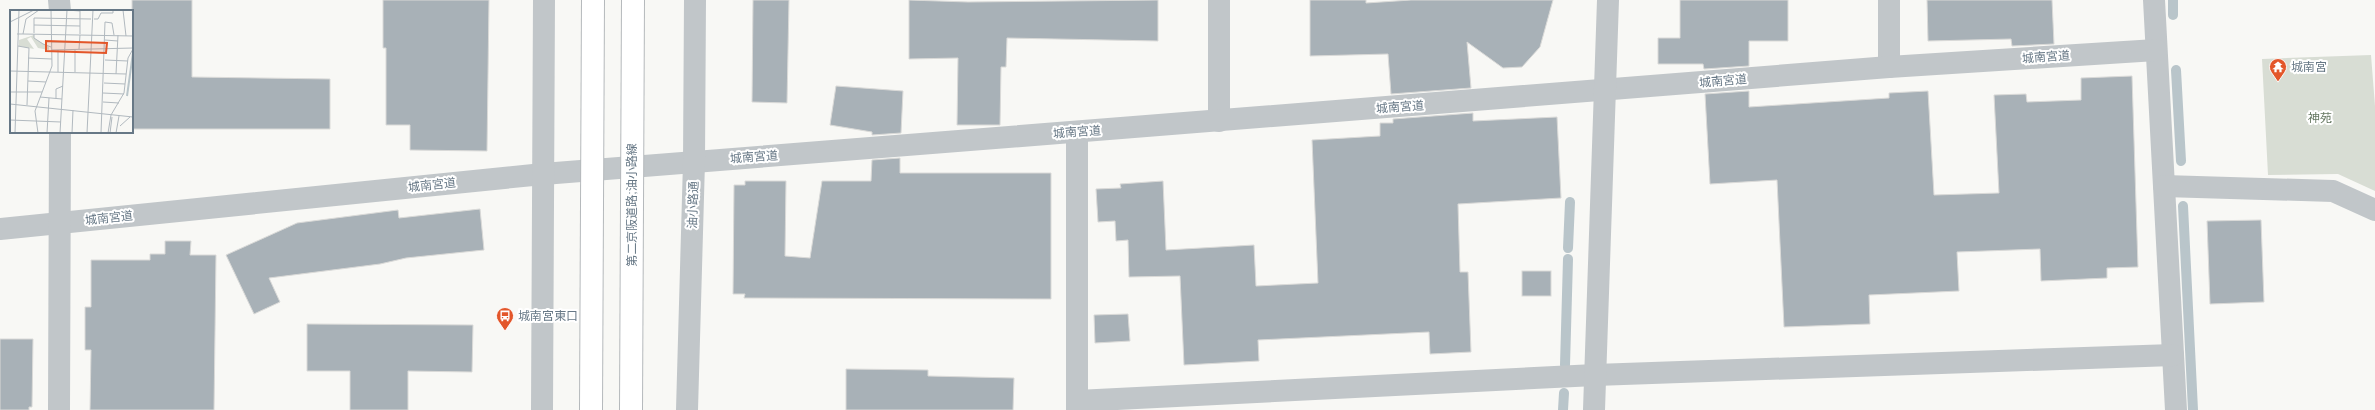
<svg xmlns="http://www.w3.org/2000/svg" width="2375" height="410" font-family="Manrope,'Noto Sans JP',sans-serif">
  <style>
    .green { fill: #d8ddd4 }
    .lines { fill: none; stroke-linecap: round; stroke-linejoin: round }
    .stream { stroke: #b9c5ca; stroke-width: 10 }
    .building { fill: #a8b1b7; stroke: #dadad8 }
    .minor { stroke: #c1c6c9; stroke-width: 22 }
    .highway-bridge-casing { stroke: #b5b9bc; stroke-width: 24; stroke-linecap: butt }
    .highway-bridge { stroke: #fff; stroke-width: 22 }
    .labels { text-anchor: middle; stroke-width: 4; stroke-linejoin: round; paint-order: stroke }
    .street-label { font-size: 12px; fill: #677886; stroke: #fff }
    .poi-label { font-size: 12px; fill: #677886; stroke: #fff; text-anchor: start }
    .park-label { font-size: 12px; fill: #667862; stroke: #fff }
    .inset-river { fill: none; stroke: #b9c5ca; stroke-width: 2 }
    .inset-road { fill: none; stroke: #b1b9bf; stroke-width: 1 }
    .view { fill: #e3562a; fill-opacity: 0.15; stroke: #e3562a; stroke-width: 2 }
    .inset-edge { fill: none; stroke: #677886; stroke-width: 2 }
  </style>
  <rect width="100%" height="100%" fill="#f8f8f5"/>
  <!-- green -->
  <path class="green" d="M 2371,55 L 2375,106 L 2375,191 L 2338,174 L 2268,175 L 2262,59 Z"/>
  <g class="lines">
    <!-- stream -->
    <g class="stream">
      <path d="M 2173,0 L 2173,15"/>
      <path d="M 2176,70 L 2181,161"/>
      <path d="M 2183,206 L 2193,410"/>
      <path d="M 1568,248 L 1570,202"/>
      <path d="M 1565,365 L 1568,259"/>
      <path d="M 1563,410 L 1564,393"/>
    </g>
  </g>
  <!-- building -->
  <g class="building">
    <path d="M 132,0 L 192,0 L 192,77 L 330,79 L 330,129 L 132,129 Z"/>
    <path d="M 383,0 L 489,0 L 487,151 L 410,150 L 410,125 L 386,125 L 386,48 L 383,48 Z"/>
    <path d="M 753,0 L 789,0 L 787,103 L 752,102 Z"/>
    <path d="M 909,0 L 968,2 L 1158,0 L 1158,41 L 1007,38 L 1006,67 L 1001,67 L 1000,125 L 957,125 L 958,58 L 909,59 Z"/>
    <path d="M 1310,0 L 1366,0 L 1366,3 L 1411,0 L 1553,0 L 1540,47 L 1522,67 L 1503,68 L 1467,42 L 1471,88 L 1391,94 L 1388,54 L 1310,56 Z"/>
    <path d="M 1680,0 L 1788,0 L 1788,41 L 1749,41 L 1749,66 L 1704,69 L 1703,64 L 1658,64 L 1658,38 L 1680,38 Z"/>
    <path d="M 1927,0 L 2052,0 L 2054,44 L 2012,46 L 2011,39 L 1928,41 Z"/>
    <path d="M 2132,76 L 2138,267 L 2107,268 L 2107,278 L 2041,281 L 2040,249 L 1957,252 L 1959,291 L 1869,295 L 1870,324 L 1784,327 L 1777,180 L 1710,184 L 1705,94 L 1749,91 L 1749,107 L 1889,98 L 1889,93 L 1928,91 L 1934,195 L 1999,193 L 1994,95 L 2026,94 L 2027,102 L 2081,100 L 2081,78 Z"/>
    <path d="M 836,86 L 903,91 L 901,133 L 872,135 L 872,132 L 830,125 Z"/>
    <path d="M 1473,113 L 1473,121 L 1557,117 L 1561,198 L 1458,204 L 1460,272 L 1468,272 L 1471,352 L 1430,354 L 1429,332 L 1258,340 L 1259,361 L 1184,365 L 1180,276 L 1129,277 L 1128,240 L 1116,241 L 1115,221 L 1098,222 L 1096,189 L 1121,188 L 1120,184 L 1163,181 L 1166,250 L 1254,245 L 1256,286 L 1318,283 L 1312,140 L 1380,136 L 1380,123 L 1393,123 L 1393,119 Z"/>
    <path d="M 900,158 L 900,173 L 1051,173 L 1051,299 L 744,298 L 745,294 L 733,294 L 734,185 L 745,185 L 745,181 L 786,181 L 785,256 L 810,258 L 822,181 L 871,181 L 872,160 Z"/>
    <path d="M 480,209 L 484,250 L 406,258 L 380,264 L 269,278 L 280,302 L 254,314 L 226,255 L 297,223 L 398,210 L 399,218 Z"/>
    <path d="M 2261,220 L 2264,302 L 2210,304 L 2207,221 Z"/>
    <path d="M 165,241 L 191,241 L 190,255 L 216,255 L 214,410 L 90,410 L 91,350 L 85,350 L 85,307 L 91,307 L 91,260 L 150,260 L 150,254 L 165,254 Z"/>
    <rect x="1522" y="271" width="29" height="25"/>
    <path d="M 1128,314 L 1130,341 L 1095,343 L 1094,315 Z"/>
    <path d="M 307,324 L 473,325 L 472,372 L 408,371 L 408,410 L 350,410 L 350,371 L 307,371 Z"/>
    <path d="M 0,339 L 33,339 L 32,407 L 29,407 L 29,410 L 0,410 Z"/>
    <path d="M 846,369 L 928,370 L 928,376 L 1014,378 L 1013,410 L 846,410 Z"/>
  </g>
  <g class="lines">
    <!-- minor -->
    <g class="minor">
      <path d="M 59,0 L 60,11"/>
      <path d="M 1889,0 L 1889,67"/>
      <path d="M 2154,0 L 2176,410"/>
      <path d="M 1219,121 L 1219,0"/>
      <path d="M 2164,186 L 2333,191 L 2375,210"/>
      <path d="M 0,229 L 543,174 L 1889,67 L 2156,50"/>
      <path d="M 1077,401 L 1595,375 L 2173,355"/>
      <path d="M 59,410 L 60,132"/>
      <path d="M 542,410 L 544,0"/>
      <path d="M 687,410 L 694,162 L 695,0"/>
      <path d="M 1077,410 L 1077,132"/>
      <path d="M 1594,410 L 1608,0"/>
    </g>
    <defs>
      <g id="highway-bridge">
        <path d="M 591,410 L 593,0"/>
        <path d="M 631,410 L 633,0"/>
      </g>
    </defs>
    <!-- highway-bridge casing -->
    <use href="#highway-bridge" class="highway-bridge-casing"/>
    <!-- highway-bridge -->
    <use href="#highway-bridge" class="highway-bridge"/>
  </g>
  <!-- icons -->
  <defs>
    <symbol id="temple-pin" viewBox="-11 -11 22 30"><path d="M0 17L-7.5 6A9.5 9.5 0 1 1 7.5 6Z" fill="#e3562a" stroke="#fff"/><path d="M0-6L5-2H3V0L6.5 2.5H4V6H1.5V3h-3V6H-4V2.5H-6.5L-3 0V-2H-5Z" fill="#fff"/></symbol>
    <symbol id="bus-pin" viewBox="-11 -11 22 30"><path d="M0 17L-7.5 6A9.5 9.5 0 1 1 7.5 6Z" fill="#e3562a" stroke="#fff"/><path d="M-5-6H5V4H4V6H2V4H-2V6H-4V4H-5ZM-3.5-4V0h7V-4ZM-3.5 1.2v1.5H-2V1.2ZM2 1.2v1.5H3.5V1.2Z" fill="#fff"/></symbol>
  </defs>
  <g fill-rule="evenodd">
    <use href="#temple-pin" x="2268" y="57" width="20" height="27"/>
    <use href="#bus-pin" x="495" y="306" width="20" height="27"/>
  </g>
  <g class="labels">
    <!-- street labels -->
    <g class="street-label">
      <text transform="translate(2046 57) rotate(-4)" y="4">城南宮道</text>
      <text transform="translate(1723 81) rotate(-5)" y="4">城南宮道</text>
      <text transform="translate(1400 107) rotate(-4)" y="4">城南宮道</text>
      <text transform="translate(1077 132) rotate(-4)" y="4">城南宮道</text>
      <text transform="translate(754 157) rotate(-4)" y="4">城南宮道</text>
      <text transform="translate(432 185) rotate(-6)" y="4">城南宮道</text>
      <text transform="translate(632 205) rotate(-90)" y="4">第二京阪道路;油小路線</text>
      <text transform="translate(693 205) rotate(-88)" y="4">油小路通</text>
      <text transform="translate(109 218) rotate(-6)" y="4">城南宮道</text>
    </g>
    <!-- poi labels -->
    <g class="poi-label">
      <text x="2291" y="71">城南宮</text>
      <text x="518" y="320">城南宮東口</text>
    </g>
    <!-- park labels -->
    <g class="park-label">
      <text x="2320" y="122">神苑</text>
    </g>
  </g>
  <!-- overview -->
  <g transform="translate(10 10)">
    <rect width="123" height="123" fill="#f8f8f5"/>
    <path d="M 24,25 L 24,28 L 39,37 L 39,40 L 28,38 L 21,27 L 17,29 L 24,39 L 9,36 L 9,30 Z" fill="#d8ddd4"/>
    <path class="inset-river" d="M 117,86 L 123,43"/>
    <path class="inset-road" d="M 57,0 L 70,1 L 70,24M 113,0 L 116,26M 24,8 L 81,9M 24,8 L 24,23M 84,9 L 88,9 L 91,3 L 103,3 L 103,0M 0,12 L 24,0M 24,15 L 70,16M 7,24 L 13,24 L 16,9 L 29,0M 13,24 L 123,26M 24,24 L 24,28 L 33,34 L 41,37M 95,30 L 108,31M 41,32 L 69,32M 8,36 L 19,38 L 17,95M 69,39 L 70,25M 42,40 L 123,38M 18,48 L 42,49M 95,50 L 118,51M 0,61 L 116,64M 48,62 L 48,40M 65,62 L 65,39M 106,64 L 108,25M 18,71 L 36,72M 94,73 L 115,74M 0,82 L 32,82M 93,83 L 114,84M 30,87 L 52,89M 46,89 L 46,79 L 53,76M 93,92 L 109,93M 0,94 L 123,107M 0,110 L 51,112M 110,116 L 120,107M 5,123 L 9,0M 28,123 L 25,101 L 42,56 L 41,0M 37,123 L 39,88M 50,123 L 57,0M 62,123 L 63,100M 77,123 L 83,0M 91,123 L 95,12 L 102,13 L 104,25M 98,123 L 101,105 L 114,83 L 118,48 L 123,39M 100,123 L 102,107M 106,123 L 109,106"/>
    <path class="view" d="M 36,31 L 97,33 L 96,43 L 36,41 Z"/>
    <rect width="123" height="123" class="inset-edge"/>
  </g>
</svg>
